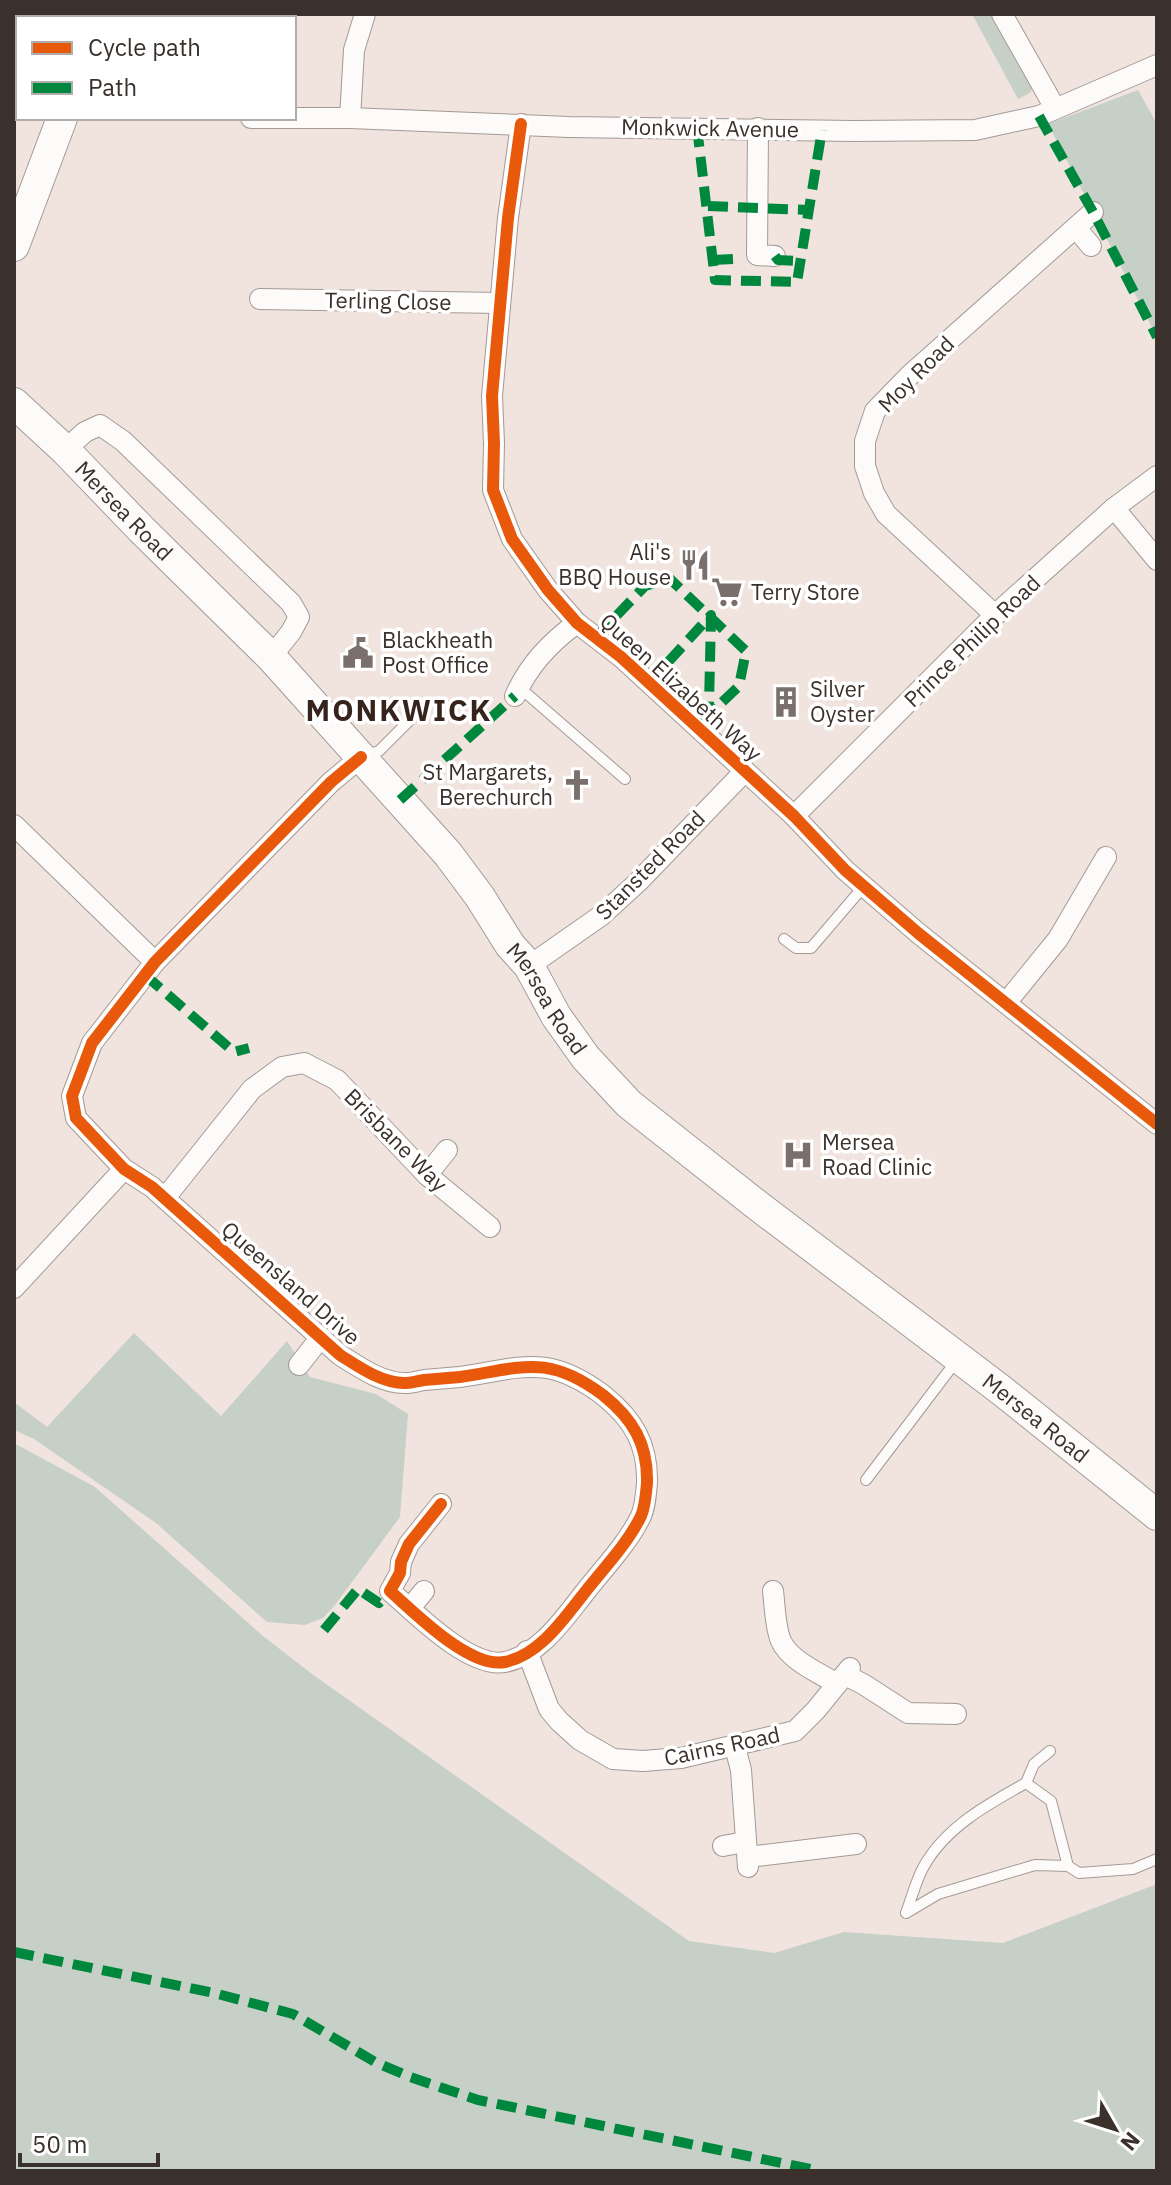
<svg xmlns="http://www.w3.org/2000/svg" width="1171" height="2185" font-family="'IBM Plex Sans',sans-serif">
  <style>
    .green { fill: #c7d0c6 }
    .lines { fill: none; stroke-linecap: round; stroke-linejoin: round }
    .lane-casing { stroke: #a39a95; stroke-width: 12 }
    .street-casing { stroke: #a39a95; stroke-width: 22 }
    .secondary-casing { stroke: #a39a95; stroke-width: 32 }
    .lane { stroke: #fdfbfa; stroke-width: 10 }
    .street { stroke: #fdfbfa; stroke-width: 20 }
    .secondary { stroke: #fdfbfa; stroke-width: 30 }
    .quiet { stroke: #00873e; stroke-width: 10; stroke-dasharray: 20 10; stroke-linecap: butt }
    .cycleway-casing { stroke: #fff; stroke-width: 17 }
    .cycleway { stroke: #e8590c; stroke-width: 12 }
    .labels { text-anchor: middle; stroke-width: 7; stroke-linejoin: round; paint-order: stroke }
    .street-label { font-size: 22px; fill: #3a302c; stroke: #fff }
    .poi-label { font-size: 22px; fill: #3a302c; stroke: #fff; text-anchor: start }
    .district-label { font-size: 30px; font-weight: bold; letter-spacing: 2px; fill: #36241c; stroke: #fff }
  </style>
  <rect width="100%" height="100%" fill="#f1e4de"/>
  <!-- green -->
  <g class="green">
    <path d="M 972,14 L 995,14 L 1034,86 L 1030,93 L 1018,99 Z"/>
    <path d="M 1138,90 L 1157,124 L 1157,337 L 1048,124 Z"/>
    <path d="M 134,1333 L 221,1416 L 287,1341 L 310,1377 L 376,1394 L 408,1414 L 400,1517 L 335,1605 L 323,1618 L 305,1625 L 267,1622 L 156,1523 L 34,1439 L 14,1430 L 14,1402 L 47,1427 Z"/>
    <path d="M 14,1443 L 95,1487 L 263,1636 L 312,1674 L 689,1941 L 774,1953 L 844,1932 L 1003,1943 L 1157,1884 L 1157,2171 L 14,2171 Z"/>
  </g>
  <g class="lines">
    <defs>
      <g id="lane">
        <path d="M 237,15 L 245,18"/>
        <path d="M 519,687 L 625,779"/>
        <path d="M 364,756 L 379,751 L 412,718"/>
        <path d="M 784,939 L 796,948 L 811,948 L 864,886"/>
        <path d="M 866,1480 L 957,1360"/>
        <path d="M 1026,1783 L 1034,1764 L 1050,1751"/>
        <path d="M 1068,1866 L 1051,1801 L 1026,1783 C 988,1804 946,1827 924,1866 C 916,1880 912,1897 906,1913 L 938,1894 L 1035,1865 L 1068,1866 L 1079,1873 L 1133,1869 L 1157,1859"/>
      </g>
      <g id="street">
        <path d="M 1002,14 L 1055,108"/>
        <path d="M 251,118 L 350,118 L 569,127 L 854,131 L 975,130 L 1039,116 L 1157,65"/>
        <path d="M 350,118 L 354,50 L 365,14"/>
        <path d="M 521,124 L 508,218 L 492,396 L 494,443 L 493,490 L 512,539 L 548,590 L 577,623 L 621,657 L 794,816 L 845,870 L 918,933 L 1157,1124"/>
        <path d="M 758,128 L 757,255 L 775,256"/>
        <path d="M 1076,228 L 1091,246"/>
        <path d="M 260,299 L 500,303"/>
        <path d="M 65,450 L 85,432 L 100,425 L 123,441 L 291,603 L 299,617 L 291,632 L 271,657"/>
        <path d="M 1114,508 L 1157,560"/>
        <path d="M 995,615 L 886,514 L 874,493 L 865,466 L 865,441 L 875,411 L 910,375 L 1093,212"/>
        <path d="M 515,696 C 528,666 552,641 577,623"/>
        <path d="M 361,757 L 331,782 L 155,962 L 92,1043 L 72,1096 L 76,1118 L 124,1169 L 152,1187 L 340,1355 C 359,1367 383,1384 406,1383 C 412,1383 418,1381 424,1380 C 436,1379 448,1378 460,1377 C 521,1368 547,1353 603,1395 C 633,1419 648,1444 647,1483 C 646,1494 645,1509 640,1518 C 626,1546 601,1571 582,1596 C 563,1620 539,1655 505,1662 C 470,1669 415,1613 390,1591 L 400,1573 L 401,1562 L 409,1544 L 441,1504"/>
        <path d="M 794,816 L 995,615 L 1114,508 L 1157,476"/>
        <path d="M 14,825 L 155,962"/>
        <path d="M 529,966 L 602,915 L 638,882 L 745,771"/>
        <path d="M 1006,1003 L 1058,939 L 1106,857"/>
        <path d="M 427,1175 L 447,1150"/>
        <path d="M 165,1198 L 252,1089 L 282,1067 L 304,1063 L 337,1080 L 427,1175 L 490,1227"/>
        <path d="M 14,1288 L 124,1169"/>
        <path d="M 299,1365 L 321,1337"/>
        <path d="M 773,1591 C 775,1606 775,1627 781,1641 C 790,1661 820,1673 837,1684"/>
        <path d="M 410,1608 L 424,1591"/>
        <path d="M 527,1651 L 549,1709 L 559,1721 L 580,1740 L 613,1759 L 643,1761 L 681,1758 L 795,1731 L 816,1710 L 850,1668"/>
        <path d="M 845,1675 L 863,1684 L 908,1713 L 956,1714"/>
        <path d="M 735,1747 L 741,1770 L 748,1867"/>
        <path d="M 723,1846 L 745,1842"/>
        <path d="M 748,1857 L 856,1844"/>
      </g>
      <g id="secondary">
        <path d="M 97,18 L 99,14"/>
        <path d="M 14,246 L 62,118"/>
        <path id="s1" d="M 14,403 L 65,450 L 142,530 L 271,657 L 448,854 L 480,897 L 510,945 L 529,966 L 556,1016 L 586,1058 L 629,1104 L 757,1205 L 1001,1390 L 1157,1515"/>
      </g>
    </defs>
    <!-- lane casing -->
    <use href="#lane" class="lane-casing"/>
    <!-- street casing -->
    <use href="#street" class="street-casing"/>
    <!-- secondary casing -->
    <use href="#secondary" class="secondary-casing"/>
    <!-- lane -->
    <use href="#lane" class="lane"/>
    <!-- street -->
    <use href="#street" class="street"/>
    <!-- secondary -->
    <use href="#secondary" class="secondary"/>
    <!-- quiet -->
    <g class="quiet">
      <path d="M 1039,116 L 1093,212 L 1157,337"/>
      <path d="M 697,127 L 715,280 L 797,282 L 822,130"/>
      <path d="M 708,206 L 808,210"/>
      <path d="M 775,256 L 778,260 L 800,261"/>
      <path d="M 713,260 L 734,259 L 737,255"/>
      <path d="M 596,637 L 645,586 L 670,579 L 746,651 L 739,686 L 697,726"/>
      <path d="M 648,684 L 711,615 L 709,706 L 714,710"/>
      <path d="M 400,800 L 515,696"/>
      <path d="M 145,975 L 234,1052 L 249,1048"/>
      <path d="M 324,1630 L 358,1589 L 379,1603 L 390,1591"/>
      <path d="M 14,1952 L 214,1993 L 293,2014 L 375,2062 L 410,2077 L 478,2100 L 820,2171"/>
    </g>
    <defs>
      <g id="cycleway">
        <path d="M 521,124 L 508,218 L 492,396 L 494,443 L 493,490 L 512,539 L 548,590 L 577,623 L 621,657 L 794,816 L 845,870 L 918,933 L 1157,1124"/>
        <path d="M 361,757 L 331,782 L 155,962 L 92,1043 L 72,1096 L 76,1118 L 124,1169 L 152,1187 L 340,1355 C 359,1367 383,1384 406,1383 C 412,1383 418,1381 424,1380 C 436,1379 448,1378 460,1377 C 521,1368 547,1353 603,1395 C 633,1419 648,1444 647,1483 C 646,1494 645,1509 640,1518 C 626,1546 601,1571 582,1596 C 563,1620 539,1655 505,1662 C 470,1669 415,1613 390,1591 L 400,1573 L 401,1562 L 409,1544 L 441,1504"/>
      </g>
    </defs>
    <!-- cycleway casing -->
    <use href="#cycleway" class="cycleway-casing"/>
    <!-- cycleway -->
    <use href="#cycleway" class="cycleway"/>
  </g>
  <!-- icons -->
  <defs>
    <symbol id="restaurant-bare" viewBox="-9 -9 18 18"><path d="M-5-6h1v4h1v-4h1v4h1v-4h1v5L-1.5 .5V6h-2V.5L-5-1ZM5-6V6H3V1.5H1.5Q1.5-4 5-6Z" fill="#7a6f6a" stroke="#fff" stroke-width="2.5" paint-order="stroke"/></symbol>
    <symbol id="supermarket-bare" viewBox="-9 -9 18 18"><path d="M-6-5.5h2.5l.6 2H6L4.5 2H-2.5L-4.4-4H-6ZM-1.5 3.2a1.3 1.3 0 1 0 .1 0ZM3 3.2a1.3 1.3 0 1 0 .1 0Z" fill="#7a6f6a" stroke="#fff" stroke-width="2.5" paint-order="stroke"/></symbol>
    <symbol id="civic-bare" viewBox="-9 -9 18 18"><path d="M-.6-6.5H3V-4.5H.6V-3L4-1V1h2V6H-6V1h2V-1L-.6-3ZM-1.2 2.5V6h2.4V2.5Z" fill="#7a6f6a" stroke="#fff" stroke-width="2.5" paint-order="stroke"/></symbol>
    <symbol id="building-bare" viewBox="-9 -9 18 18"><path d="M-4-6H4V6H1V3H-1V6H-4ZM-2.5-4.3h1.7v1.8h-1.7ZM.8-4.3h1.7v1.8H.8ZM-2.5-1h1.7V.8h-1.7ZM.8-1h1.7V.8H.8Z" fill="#7a6f6a" stroke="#fff" stroke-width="2.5" paint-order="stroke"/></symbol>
    <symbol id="church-bare" viewBox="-9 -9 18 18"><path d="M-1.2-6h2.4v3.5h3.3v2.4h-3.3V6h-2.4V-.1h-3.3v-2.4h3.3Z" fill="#7a6f6a" stroke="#fff" stroke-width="2.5" paint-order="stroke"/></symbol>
    <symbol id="hospital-bare" viewBox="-9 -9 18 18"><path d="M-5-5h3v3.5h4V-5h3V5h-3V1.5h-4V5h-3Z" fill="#7a6f6a" stroke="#fff" stroke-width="2.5" paint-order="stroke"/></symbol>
  </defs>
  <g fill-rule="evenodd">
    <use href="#restaurant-bare" x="673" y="543" width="44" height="44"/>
    <use href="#supermarket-bare" x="705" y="570" width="44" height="44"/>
    <use href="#civic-bare" x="336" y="631" width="44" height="44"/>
    <use href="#building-bare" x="764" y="680" width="44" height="44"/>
    <use href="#church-bare" x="555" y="763" width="44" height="44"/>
    <use href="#hospital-bare" x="776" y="1133" width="44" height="44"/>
  </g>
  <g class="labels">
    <!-- street labels -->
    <g class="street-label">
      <text transform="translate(710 128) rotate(1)" y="8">Monkwick Avenue</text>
      <text transform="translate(388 301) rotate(1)" y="8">Terling Close</text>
      <text transform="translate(916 374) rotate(-45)" y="8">Moy Road</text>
      <text dy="8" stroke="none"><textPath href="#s1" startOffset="154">Mersea Road</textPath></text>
      <text transform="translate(972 641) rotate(-44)" y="8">Prince Philip Road</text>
      <text transform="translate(681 687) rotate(42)" y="8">Queen Elizabeth Way</text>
      <text transform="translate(650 865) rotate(-45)" y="8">Stansted Road</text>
      <text dy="8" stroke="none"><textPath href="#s1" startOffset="802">Mersea Road</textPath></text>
      <text transform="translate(396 1140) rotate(45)" y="8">Brisbane Way</text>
      <text transform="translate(291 1283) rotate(41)" y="8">Queensland Drive</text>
      <text dy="8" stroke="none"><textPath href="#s1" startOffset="1450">Mersea Road</textPath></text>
      <text transform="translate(722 1746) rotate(-12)" y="8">Cairns Road</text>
    </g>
    <!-- poi labels -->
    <g class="poi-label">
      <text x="671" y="560" text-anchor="end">Ali's<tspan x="671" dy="25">BBQ House</tspan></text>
      <text x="751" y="600">Terry Store</text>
      <text x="382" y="648">Blackheath<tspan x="382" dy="25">Post Office</tspan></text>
      <text x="810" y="697">Silver<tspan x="810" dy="25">Oyster</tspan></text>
      <text x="553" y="780" text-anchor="end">St Margarets,<tspan x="553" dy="25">Berechurch</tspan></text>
      <text x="822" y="1150">Mersea<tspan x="822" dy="25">Road Clinic</tspan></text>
    </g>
    <!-- district labels -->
    <g class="district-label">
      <text x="399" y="721">MONKWICK</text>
    </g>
  </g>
  <!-- border -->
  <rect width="1171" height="2185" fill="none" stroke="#3a302c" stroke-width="32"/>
  <!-- legend -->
  <rect x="16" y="16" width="280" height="104" fill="#ffffff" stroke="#b0acab" stroke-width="2"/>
  <rect x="32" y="42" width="40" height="12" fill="#e8590c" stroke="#b0acab" stroke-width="2"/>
  <text x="88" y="56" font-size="24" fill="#3a302c">Cycle path</text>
  <rect x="32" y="82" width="40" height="12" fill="#00873e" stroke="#b0acab" stroke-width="2"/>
  <text x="88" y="96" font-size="24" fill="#3a302c">Path</text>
  <!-- north arrow -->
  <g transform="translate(1115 2129) rotate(129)" stroke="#ffffff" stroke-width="6" paint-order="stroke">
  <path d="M0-6L14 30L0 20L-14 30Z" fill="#3a302c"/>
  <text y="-12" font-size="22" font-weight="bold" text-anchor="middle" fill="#3a302c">N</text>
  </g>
  <!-- scale -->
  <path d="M20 2153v12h138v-12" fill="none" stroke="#3a302c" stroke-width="4"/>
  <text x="32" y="2153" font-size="24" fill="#3a302c" stroke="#ffffff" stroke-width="6" paint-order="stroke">50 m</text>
</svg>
